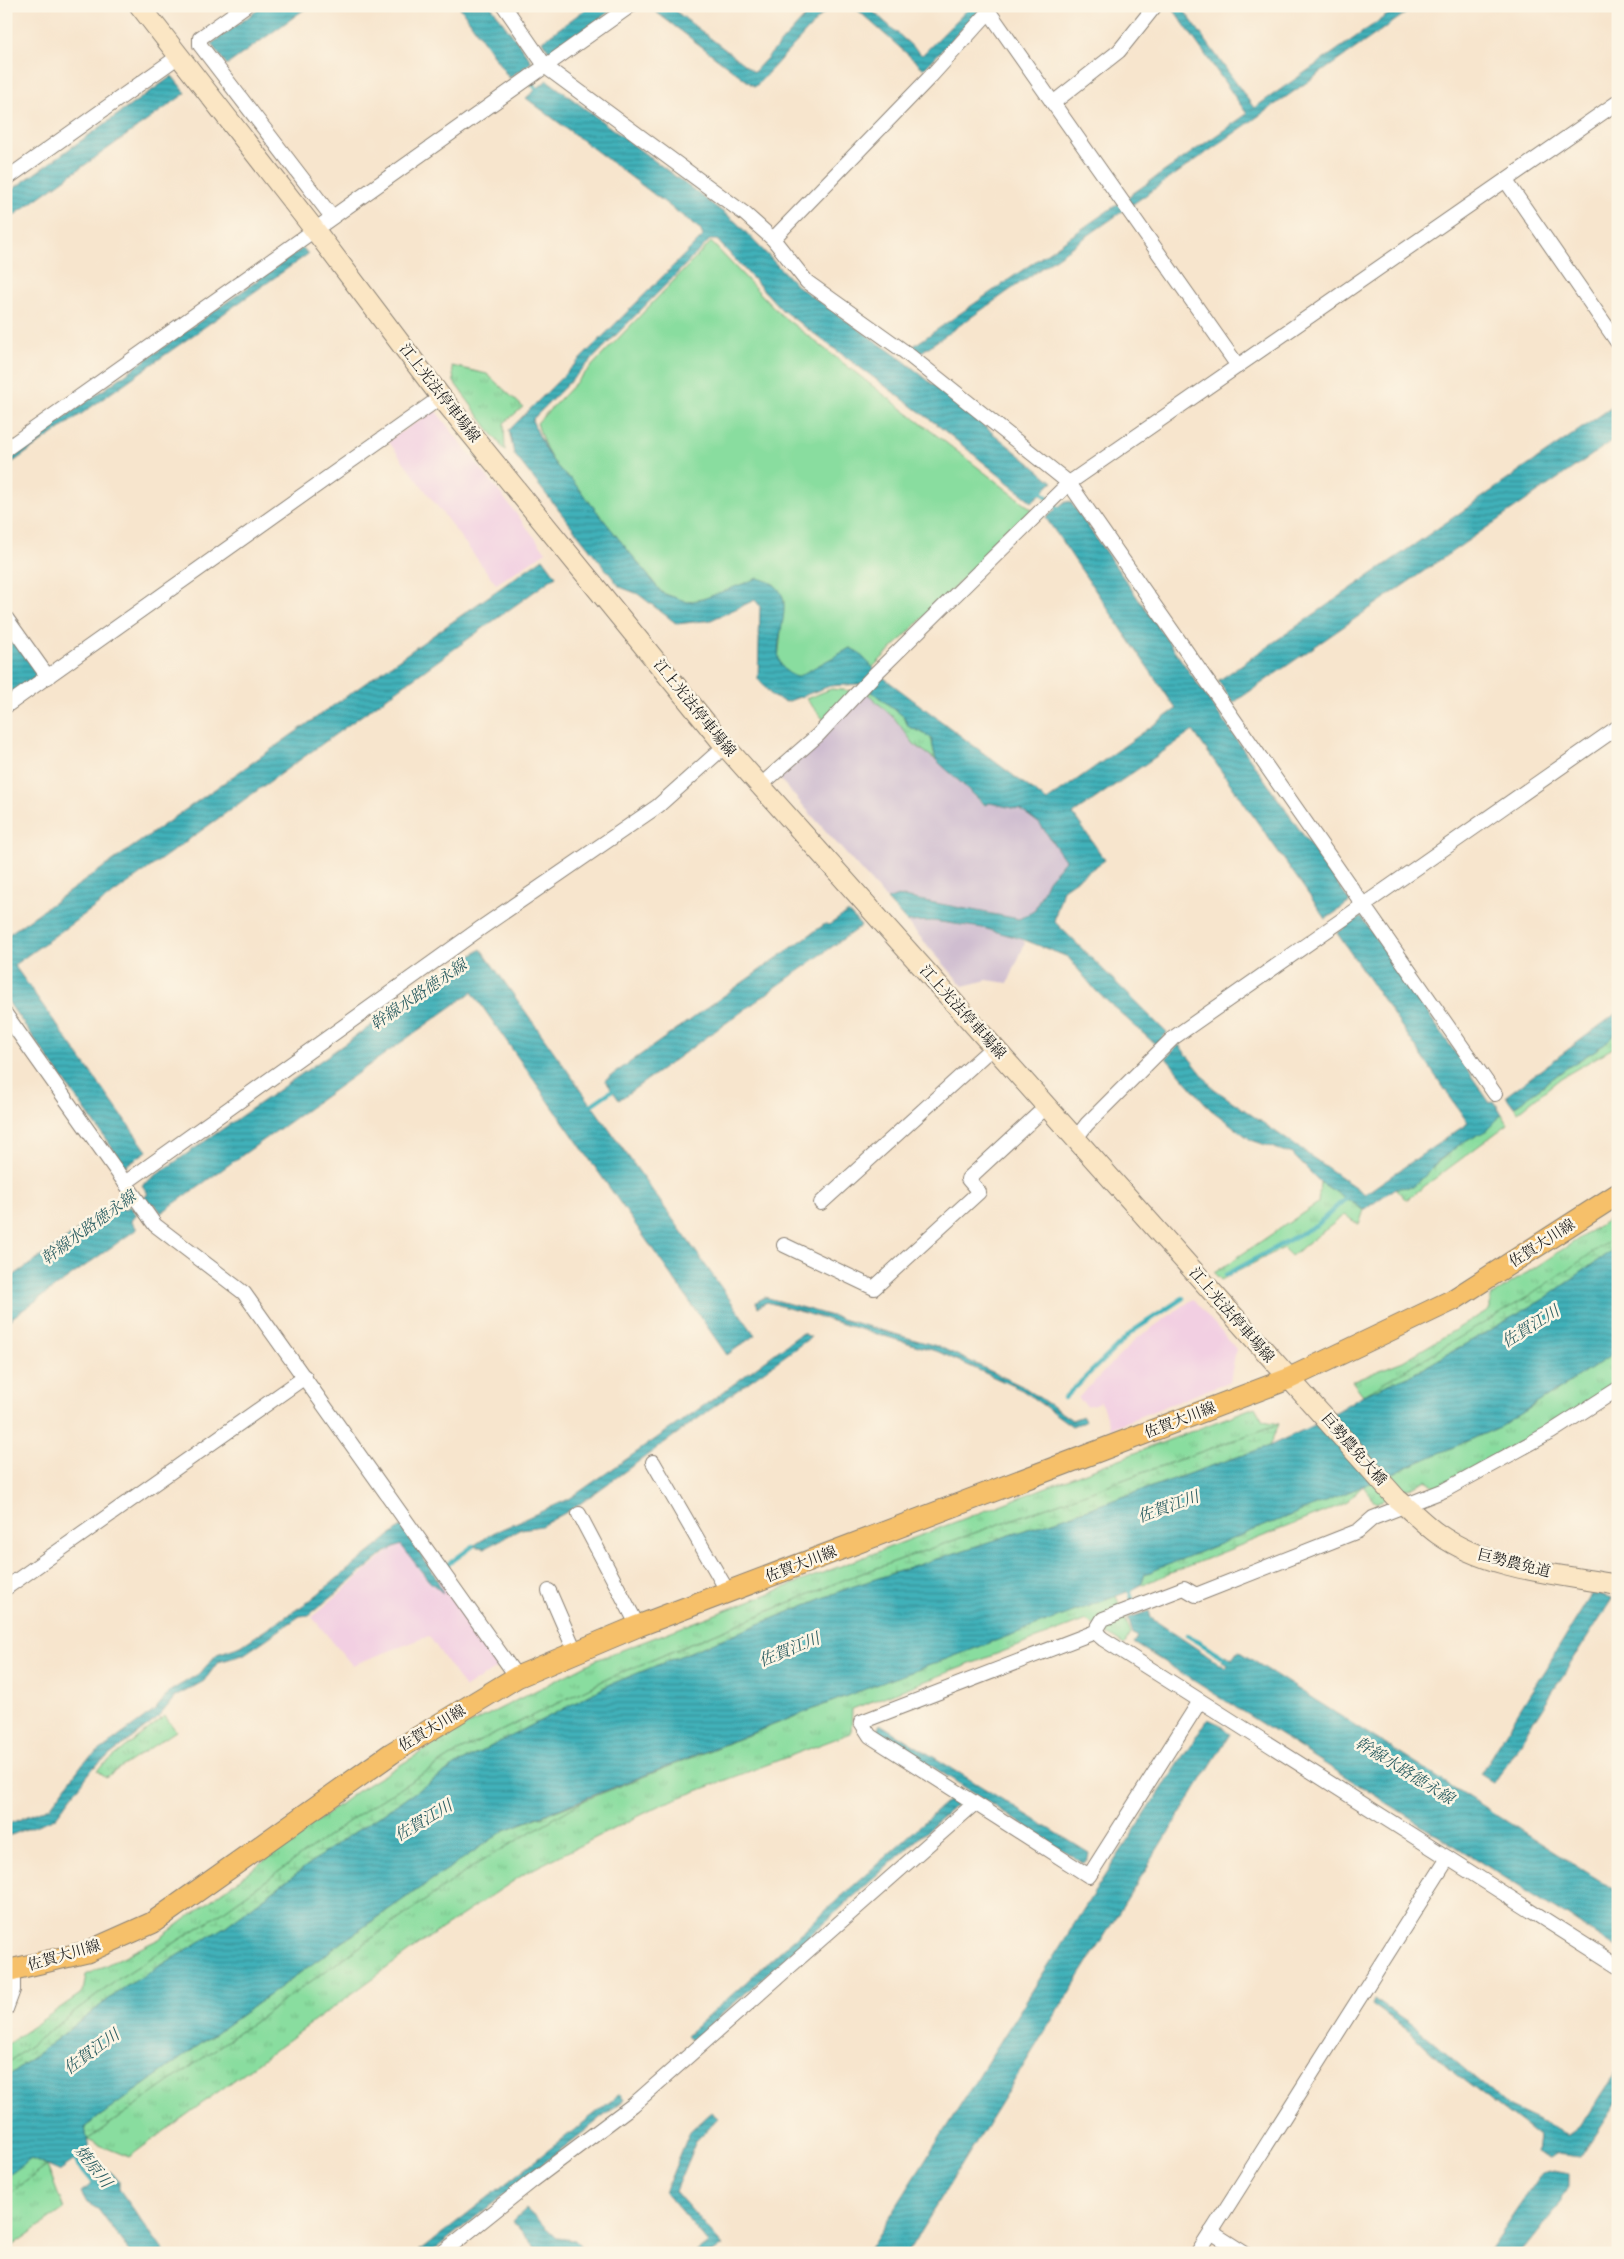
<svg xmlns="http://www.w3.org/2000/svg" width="1624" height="2259" font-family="Vollkorn,'Noto Serif JP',serif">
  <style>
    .built { fill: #f2cfe2 }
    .industrial { fill: #cfbdd0 }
    .grass { fill: url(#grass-tufts); stroke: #527c5e }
    .wetland { fill: url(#wetland-marsh); stroke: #527c5e }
    .green { fill: #89dd9f; stroke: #527c5e }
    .water { fill: url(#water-rules); stroke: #2e666a }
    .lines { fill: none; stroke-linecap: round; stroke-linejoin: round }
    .stream { stroke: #41b1b9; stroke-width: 4.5 }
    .street-casing { stroke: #8a8074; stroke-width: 16 }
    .secondary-casing { stroke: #8a8074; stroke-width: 22 }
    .primary-casing { stroke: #8a8074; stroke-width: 23 }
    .street { stroke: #fff; stroke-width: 14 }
    .secondary { stroke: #fbe6c4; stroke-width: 20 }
    .primary { stroke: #f6c06b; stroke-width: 21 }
    .labels { text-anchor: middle; stroke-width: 5; stroke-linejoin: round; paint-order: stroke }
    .street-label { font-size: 15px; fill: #1c1c1c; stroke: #fcf5e5 }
    .water-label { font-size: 16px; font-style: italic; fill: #2d5f63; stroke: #fcf5e5 }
  </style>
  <defs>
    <pattern id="grass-tufts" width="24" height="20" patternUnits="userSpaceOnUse" patternTransform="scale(1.25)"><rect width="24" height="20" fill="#89dd9f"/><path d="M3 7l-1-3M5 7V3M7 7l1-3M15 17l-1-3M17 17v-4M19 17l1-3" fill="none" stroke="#76bd88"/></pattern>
    <pattern id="wetland-marsh" width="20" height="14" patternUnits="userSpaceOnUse" patternTransform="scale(1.25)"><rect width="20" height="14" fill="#89dd9f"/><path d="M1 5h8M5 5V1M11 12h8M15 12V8" fill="none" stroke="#76bd88"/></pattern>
    <pattern id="water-rules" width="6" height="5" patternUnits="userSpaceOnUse" patternTransform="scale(1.25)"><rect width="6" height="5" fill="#41b1b9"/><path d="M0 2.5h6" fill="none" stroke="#368f96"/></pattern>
  </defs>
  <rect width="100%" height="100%" fill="#fcf5e5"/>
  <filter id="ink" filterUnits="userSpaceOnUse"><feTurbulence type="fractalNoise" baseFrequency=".02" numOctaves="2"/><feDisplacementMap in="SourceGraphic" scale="10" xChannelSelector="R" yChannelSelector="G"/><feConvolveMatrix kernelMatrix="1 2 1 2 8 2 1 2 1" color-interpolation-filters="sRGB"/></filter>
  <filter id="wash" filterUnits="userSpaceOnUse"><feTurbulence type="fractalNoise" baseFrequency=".0096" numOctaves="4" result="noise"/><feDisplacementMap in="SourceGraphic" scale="20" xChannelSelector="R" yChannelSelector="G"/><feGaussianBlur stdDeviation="1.12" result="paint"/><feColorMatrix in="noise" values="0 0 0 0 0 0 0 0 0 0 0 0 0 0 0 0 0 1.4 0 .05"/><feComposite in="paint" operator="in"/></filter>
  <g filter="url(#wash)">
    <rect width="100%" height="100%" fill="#f7e5cd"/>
    <!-- built -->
    <g class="built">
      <path d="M 435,410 L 546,552 L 496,584 L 388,441 Z"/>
      <path d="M 1193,1299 L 1236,1349 L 1230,1381 L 1110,1428 L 1101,1402 L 1087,1406 L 1078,1398 L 1136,1339 Z"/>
      <path d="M 402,1540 L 433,1582 L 440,1579 L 500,1666 L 465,1688 L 429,1636 L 352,1665 L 312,1617 Z"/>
    </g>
    <!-- industrial -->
    <g class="industrial">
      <path d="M 865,691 L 895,719 L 914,744 L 936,760 L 984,805 L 989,803 L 1021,810 L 1040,824 L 1066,860 L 1048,880 L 1034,911 L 1019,919 L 898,896 L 887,900 L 777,776 Z"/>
      <path d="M 933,921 L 983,928 L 1022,939 L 1025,943 L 1008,983 L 987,980 L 963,986 L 907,922 Z"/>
    </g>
    <!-- grass -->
    <g class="grass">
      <path d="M 452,366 L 487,374 L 523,407 L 504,423 L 505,451 L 454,382 Z"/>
      <path d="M 867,688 L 903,716 L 909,727 L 921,732 L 931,738 L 936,760 L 914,744 L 895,719 L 865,691 Z"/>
      <path d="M 1618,1032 L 1618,1045 L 1561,1078 L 1518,1112 L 1514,1107 L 1565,1069 L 1605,1044 Z"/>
      <path d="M 1502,1114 L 1508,1124 L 1406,1200 L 1395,1188 L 1413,1187 L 1433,1168 L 1438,1162 L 1459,1145 L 1487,1130 Z"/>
      <path d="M 1320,1182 L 1364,1210 L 1359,1225 L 1345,1215 L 1291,1256 L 1283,1248 L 1221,1280 L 1214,1273 L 1318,1203 Z"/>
      <path d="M 1618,1213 L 1618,1246 L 1413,1374 L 1363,1395 L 1352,1381 L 1403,1361 L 1490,1309 L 1490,1297 Z"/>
      <path d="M 1618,1351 L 1618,1383 L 1551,1428 L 1436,1488 L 1427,1480 L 1376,1503 L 1363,1486 L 1502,1426 Z"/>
      <path d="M 1255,1407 L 1263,1421 L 1279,1424 L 846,1579 L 609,1678 L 458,1752 L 362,1812 L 218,1915 L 120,1978 L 6,2064 L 6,2045 L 83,1992 L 86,1975 L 159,1939 L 356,1792 L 456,1731 L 596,1660 Z"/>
      <path d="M 1116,1596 L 1131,1634 L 1124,1645 L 1086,1620 L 852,1709 L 851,1733 L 665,1803 L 527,1872 L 428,1938 L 129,2157 L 87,2140 L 475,1865 L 585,1800 L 849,1695 Z"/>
      <path d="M 165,1716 L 176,1731 L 106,1777 L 97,1770 Z"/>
      <path d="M 47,2166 L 64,2209 L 6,2250 L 6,2196 Z"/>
    </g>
    <!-- wetland -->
    <g class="wetland">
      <path d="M 1618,1235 L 1618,1246 L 1544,1299 L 1413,1374 L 1363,1395 L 1531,1295 Z"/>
      <path d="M 1279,1424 L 1269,1446 L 1059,1519 L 848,1588 L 611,1684 L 461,1762 L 332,1847 L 226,1926 L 122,1989 L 6,2078 L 6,2064 L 120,1978 L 218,1915 L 362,1812 L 458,1752 L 609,1678 L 846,1579 Z"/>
      <path d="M 1363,1486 L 1346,1503 L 1141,1585 L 1145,1574 Z"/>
      <path d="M 585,1800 L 475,1865 L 87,2140 L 85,2127 L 379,1916 L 505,1830 Z"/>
      <path d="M 31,2159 L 47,2166 L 6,2196 L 6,2177 Z"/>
    </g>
    <!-- green -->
    <g class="green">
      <path d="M 711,242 L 781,315 L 1033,510 L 872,668 L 858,652 L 850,648 L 797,678 L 786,674 L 778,660 L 784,601 L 774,584 L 687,602 L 662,593 L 571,479 C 551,466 544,445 537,423 Z"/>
      <path d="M 831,689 L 853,691 L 825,721 L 806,699 Z"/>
    </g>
    <!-- water -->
    <g class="water">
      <path d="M 263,6 L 309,6 L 227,65 L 211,44 Z"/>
      <path d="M 459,6 L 491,6 L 532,62 L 509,78 Z"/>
      <path d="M 590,6 L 617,6 L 551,54 L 542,41 Z"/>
      <path d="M 648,6 L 669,6 L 754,72 L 815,6 L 830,6 L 755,87 Z"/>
      <path d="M 853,6 L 867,6 L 922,55 L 971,6 L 975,6 L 980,10 L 924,69 Z"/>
      <path d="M 1171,6 L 1181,6 L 1254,108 L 1400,6 L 1416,6 L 920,353 L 912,347 L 1247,114 Z"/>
      <path d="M 172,76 L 186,93 L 6,221 L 6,194 Z"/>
      <path d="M 547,80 L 736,222 L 797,286 L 904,361 L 1053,482 L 1032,502 L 935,423 L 782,310 L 717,240 L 710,240 L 532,420 C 542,442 551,466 571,479 L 662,593 L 688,602 L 703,599 L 758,578 C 763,580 769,581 773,584 C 805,606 753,662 797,677 L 850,648 L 858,652 L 880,675 L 1047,801 L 1176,709 L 1046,518 L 1063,503 L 1070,501 L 1350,902 L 1326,919 L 1193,731 L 1073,814 L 1105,860 L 1063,889 L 1054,921 L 1167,1033 L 1156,1045 L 1096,991 L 1068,957 L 1022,939 L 983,928 L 933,921 L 907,922 L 887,900 L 898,896 L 1019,919 L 1034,911 L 1048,880 L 1065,860 L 1040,824 L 1021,810 L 990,803 L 985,805 L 936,760 L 931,738 L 921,732 L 909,727 L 903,716 L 867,688 L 859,684 L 830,686 L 786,702 L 773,697 L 758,679 L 760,606 L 755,600 L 711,620 L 677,624 L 638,594 L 620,587 L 514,454 L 509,430 L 703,236 L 700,229 L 526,98 Z"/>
      <path d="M 303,248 L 308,254 L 6,467 L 6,459 Z"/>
      <path d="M 1618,403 L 1618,437 L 1233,703 L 1218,681 Z"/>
      <path d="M 543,558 L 556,576 L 14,965 L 147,1151 L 125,1166 L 6,999 L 6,936 Z"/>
      <path d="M 6,629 L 40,675 L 6,698 Z"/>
      <path d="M 848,912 L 861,926 L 619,1100 L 605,1080 L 825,924 L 829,925 Z"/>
      <path d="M 1361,917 L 1490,1103 L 1494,1101 L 1502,1114 L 1487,1130 L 1459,1145 L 1438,1161 L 1433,1168 L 1413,1187 L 1395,1188 L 1364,1210 L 1320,1182 L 1292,1154 L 1251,1140 L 1210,1109 L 1166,1058 L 1179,1045 L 1213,1088 L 1365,1194 L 1468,1123 L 1337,933 Z"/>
      <path d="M 481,949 L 755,1335 L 727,1355 L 472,992 L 161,1213 L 154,1203 L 149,1207 L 143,1198 L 148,1194 L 142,1185 Z"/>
      <path d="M 1618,1012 L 1618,1032 L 1605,1044 L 1565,1069 L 1514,1107 L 1506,1096 Z"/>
      <path d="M 118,1202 L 124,1210 L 130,1206 L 137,1215 L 131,1220 L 137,1229 L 6,1322 L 6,1281 Z"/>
      <path d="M 1618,1246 L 1618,1351 L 1502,1426 L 1363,1486 L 1145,1574 L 1141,1585 L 1130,1591 L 849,1695 L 505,1830 L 379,1916 L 85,2127 L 89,2150 L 59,2171 L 31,2159 L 6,2177 L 6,2078 L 122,1989 L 226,1926 L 332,1847 L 461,1762 L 611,1684 L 848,1588 L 1059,1519 L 1269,1446 L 1312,1426 L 1363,1395 L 1413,1374 L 1544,1299 Z"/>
      <path d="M 765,1297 L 940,1347 L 1024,1387 L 1072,1420 L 1083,1416 L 1085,1421 L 1072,1426 L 1022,1390 L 939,1352 L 767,1302 L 758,1307 L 756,1302 Z"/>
      <path d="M 802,1333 L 811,1337 L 574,1508 L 541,1526 L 521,1529 L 485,1548 L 473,1546 L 493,1533 L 569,1499 L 719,1395 Z"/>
      <path d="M 401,1527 L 435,1575 L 443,1593 L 429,1581 L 401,1545 L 386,1552 L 309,1615 L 300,1616 L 243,1655 L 218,1662 L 204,1681 L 175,1697 L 157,1719 L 94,1767 L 55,1818 L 6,1837 L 6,1825 L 50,1807 L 84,1762 L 154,1711 L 170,1691 L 200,1673 L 217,1654 L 241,1646 L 308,1602 Z"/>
      <path d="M 1593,1592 L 1612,1599 L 1494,1783 L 1480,1774 Z"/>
      <path d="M 1149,1611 L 1151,1618 L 1226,1668 L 1228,1665 L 1222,1661 L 1226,1655 L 1232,1659 L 1238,1651 L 1618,1892 L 1618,1949 L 1134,1643 L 1138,1637 L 1133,1634 L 1128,1618 Z"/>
      <path d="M 1208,1719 L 1221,1725 L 1230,1734 L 907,2253 L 867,2253 L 1107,1872 Z"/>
      <path d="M 880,1724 L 1089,1853 L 1088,1859 L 1083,1863 L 877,1731 Z"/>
      <path d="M 952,1797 L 958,1803 L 692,2041 L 686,2036 Z"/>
      <path d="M 1374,1999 L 1414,2026 L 1509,2107 L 1569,2135 L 1579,2128 L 1618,2068 L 1618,2100 L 1580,2157 L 1556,2154 L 1550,2158 L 1536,2151 L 1538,2137 L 1450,2070 L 1406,2029 L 1372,2004 Z"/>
      <path d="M 620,2094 L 624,2100 L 430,2253 L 417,2253 Z"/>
      <path d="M 711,2112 L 718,2118 L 696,2141 L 675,2191 L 723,2246 L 713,2253 L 695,2253 L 708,2243 L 665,2192 L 690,2131 Z"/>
      <path d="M 1554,2170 L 1569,2173 L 1569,2186 L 1557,2207 L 1520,2253 L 1487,2253 L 1542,2173 Z"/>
      <path d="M 110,2171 L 119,2181 L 119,2189 L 165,2253 L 130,2253 L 98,2209 L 87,2203 L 81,2192 Z"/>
      <path d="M 526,2209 L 557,2238 L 575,2240 L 588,2253 L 539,2253 L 513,2221 Z"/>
    </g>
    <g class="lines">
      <!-- stream -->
      <g class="stream">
        <path d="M 518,67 L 539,92"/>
        <path d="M 1039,489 L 1061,512"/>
        <path d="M 588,1107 L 617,1087"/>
        <path d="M 1226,1275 L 1318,1224 L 1346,1198"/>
        <path d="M 1064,1398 L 1133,1331 L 1183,1298"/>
        <path d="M 447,1565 L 473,1546"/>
        <path d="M 1128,1586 L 1134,1605"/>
        <path d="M 1187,1635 L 1228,1660"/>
        <path d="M 72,2156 L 97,2187"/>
      </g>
    </g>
  </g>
  <g filter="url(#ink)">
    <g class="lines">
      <defs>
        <g id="street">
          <path d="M 245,6 L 200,38 L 200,45 L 332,217"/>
          <path d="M 504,6 L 546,67 L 745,214 L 773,239 L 807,282 L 905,352 L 1069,483 L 1495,1094"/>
          <path d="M 985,6 L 1053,103 L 1119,51 L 1155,6"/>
          <path d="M 1053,103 L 1238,366"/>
          <path d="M 6,179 L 179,56"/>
          <path d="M 1506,181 L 1618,343"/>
          <path d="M 773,239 L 931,76 L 988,13"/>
          <path d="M 6,449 L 630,6"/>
          <path d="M 6,618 L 48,677"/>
          <path d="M 6,706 L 441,397"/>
          <path d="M 761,785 L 818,735 L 875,674 L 1069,483 L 1618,102"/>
          <path d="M 6,1015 L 155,1225 L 244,1293 L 517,1677"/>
          <path d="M 1076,1138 L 1087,1124 L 1173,1038 L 1618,727"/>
          <path d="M 125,1183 L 481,928 L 658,806 L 725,746"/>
          <path d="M 821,1203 L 994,1046"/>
          <path d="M 784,1245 L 874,1288 L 979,1192 L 968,1179 L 1047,1106"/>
          <path d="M 653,1462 L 728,1592"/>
          <path d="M 579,1514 L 638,1626"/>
          <path d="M 6,1588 L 305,1377"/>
          <path d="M 549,1591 L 575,1651"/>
          <path d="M 1095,1632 L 1103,1639 L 1618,1966"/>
          <path d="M 1200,1701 L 1089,1876 L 870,1736 L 861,1722 L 1095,1632 L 1103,1619 L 1184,1588 L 1196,1595 L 1358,1531 L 1373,1518 L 1445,1490 L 1551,1432 L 1618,1389"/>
          <path d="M 6,2009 L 13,1990 L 13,1970"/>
          <path d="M 1211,2232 L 1244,2253"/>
          <path d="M 442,2253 L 532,2181 L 633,2105 L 974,1804"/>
          <path d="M 1198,2253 L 1448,1858"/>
        </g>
        <path id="secondary" d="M 140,6 L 314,229 L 441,397 L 725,746 L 1397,1499 C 1411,1510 1424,1524 1438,1534 C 1489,1570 1558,1574 1618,1585"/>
        <path id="primary" d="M 6,1971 L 87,1952 L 152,1923 L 392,1753 L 517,1677 L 638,1626 L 1288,1379 L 1453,1300 L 1618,1194"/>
      </defs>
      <!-- street casing -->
      <use href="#street" class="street-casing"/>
      <!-- secondary casing -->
      <use href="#secondary" class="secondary-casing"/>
      <!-- primary casing -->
      <use href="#primary" class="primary-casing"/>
      <!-- street -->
      <use href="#street" class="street"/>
      <!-- secondary -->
      <use href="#secondary" class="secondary"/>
      <!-- primary -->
      <use href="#primary" class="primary"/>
    </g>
  </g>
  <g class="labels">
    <!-- street labels -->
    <g class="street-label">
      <text transform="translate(440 393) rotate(52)" y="5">江上光法停車場線</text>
      <text transform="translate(695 708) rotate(51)" y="5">江上光法停車場線</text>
      <text transform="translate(963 1012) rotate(48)" y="5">江上光法停車場線</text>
      <text transform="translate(1542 1243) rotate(-33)" y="5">佐賀大川線</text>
      <text transform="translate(1232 1315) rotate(49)" y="5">江上光法停車場線</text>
      <text transform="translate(1180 1420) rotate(-21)" y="5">佐賀大川線</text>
      <text transform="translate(1354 1449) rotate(49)" y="5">巨勢農免大橋</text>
      <text transform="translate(1514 1563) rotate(14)" y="5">巨勢農免道</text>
      <text transform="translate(801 1564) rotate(-21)" y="5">佐賀大川線</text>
      <text transform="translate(432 1728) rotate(-31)" y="5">佐賀大川線</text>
      <text transform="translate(64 1955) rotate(-16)" y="5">佐賀大川線</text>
    </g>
    <!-- water labels -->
    <g class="water-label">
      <text transform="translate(418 994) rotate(-34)" y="6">幹線水路徳永線</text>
      <text transform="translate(88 1227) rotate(-36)" y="6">幹線水路徳永線</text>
      <text transform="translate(1530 1326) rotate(-32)" y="6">佐賀江川</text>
      <text transform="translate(1168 1506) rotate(-20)" y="6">佐賀江川</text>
      <text transform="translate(789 1649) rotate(-22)" y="6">佐賀江川</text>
      <text transform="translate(1405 1770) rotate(32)" y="6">幹線水路徳永線</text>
      <text transform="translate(423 1820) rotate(-31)" y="6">佐賀江川</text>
      <text transform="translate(91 2051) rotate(-36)" y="6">佐賀江川</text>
      <text transform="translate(94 2166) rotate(52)" y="6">焼原川</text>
    </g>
  </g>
  <!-- margin -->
  <rect width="1624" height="2259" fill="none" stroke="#fcf5e5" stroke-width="25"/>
</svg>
